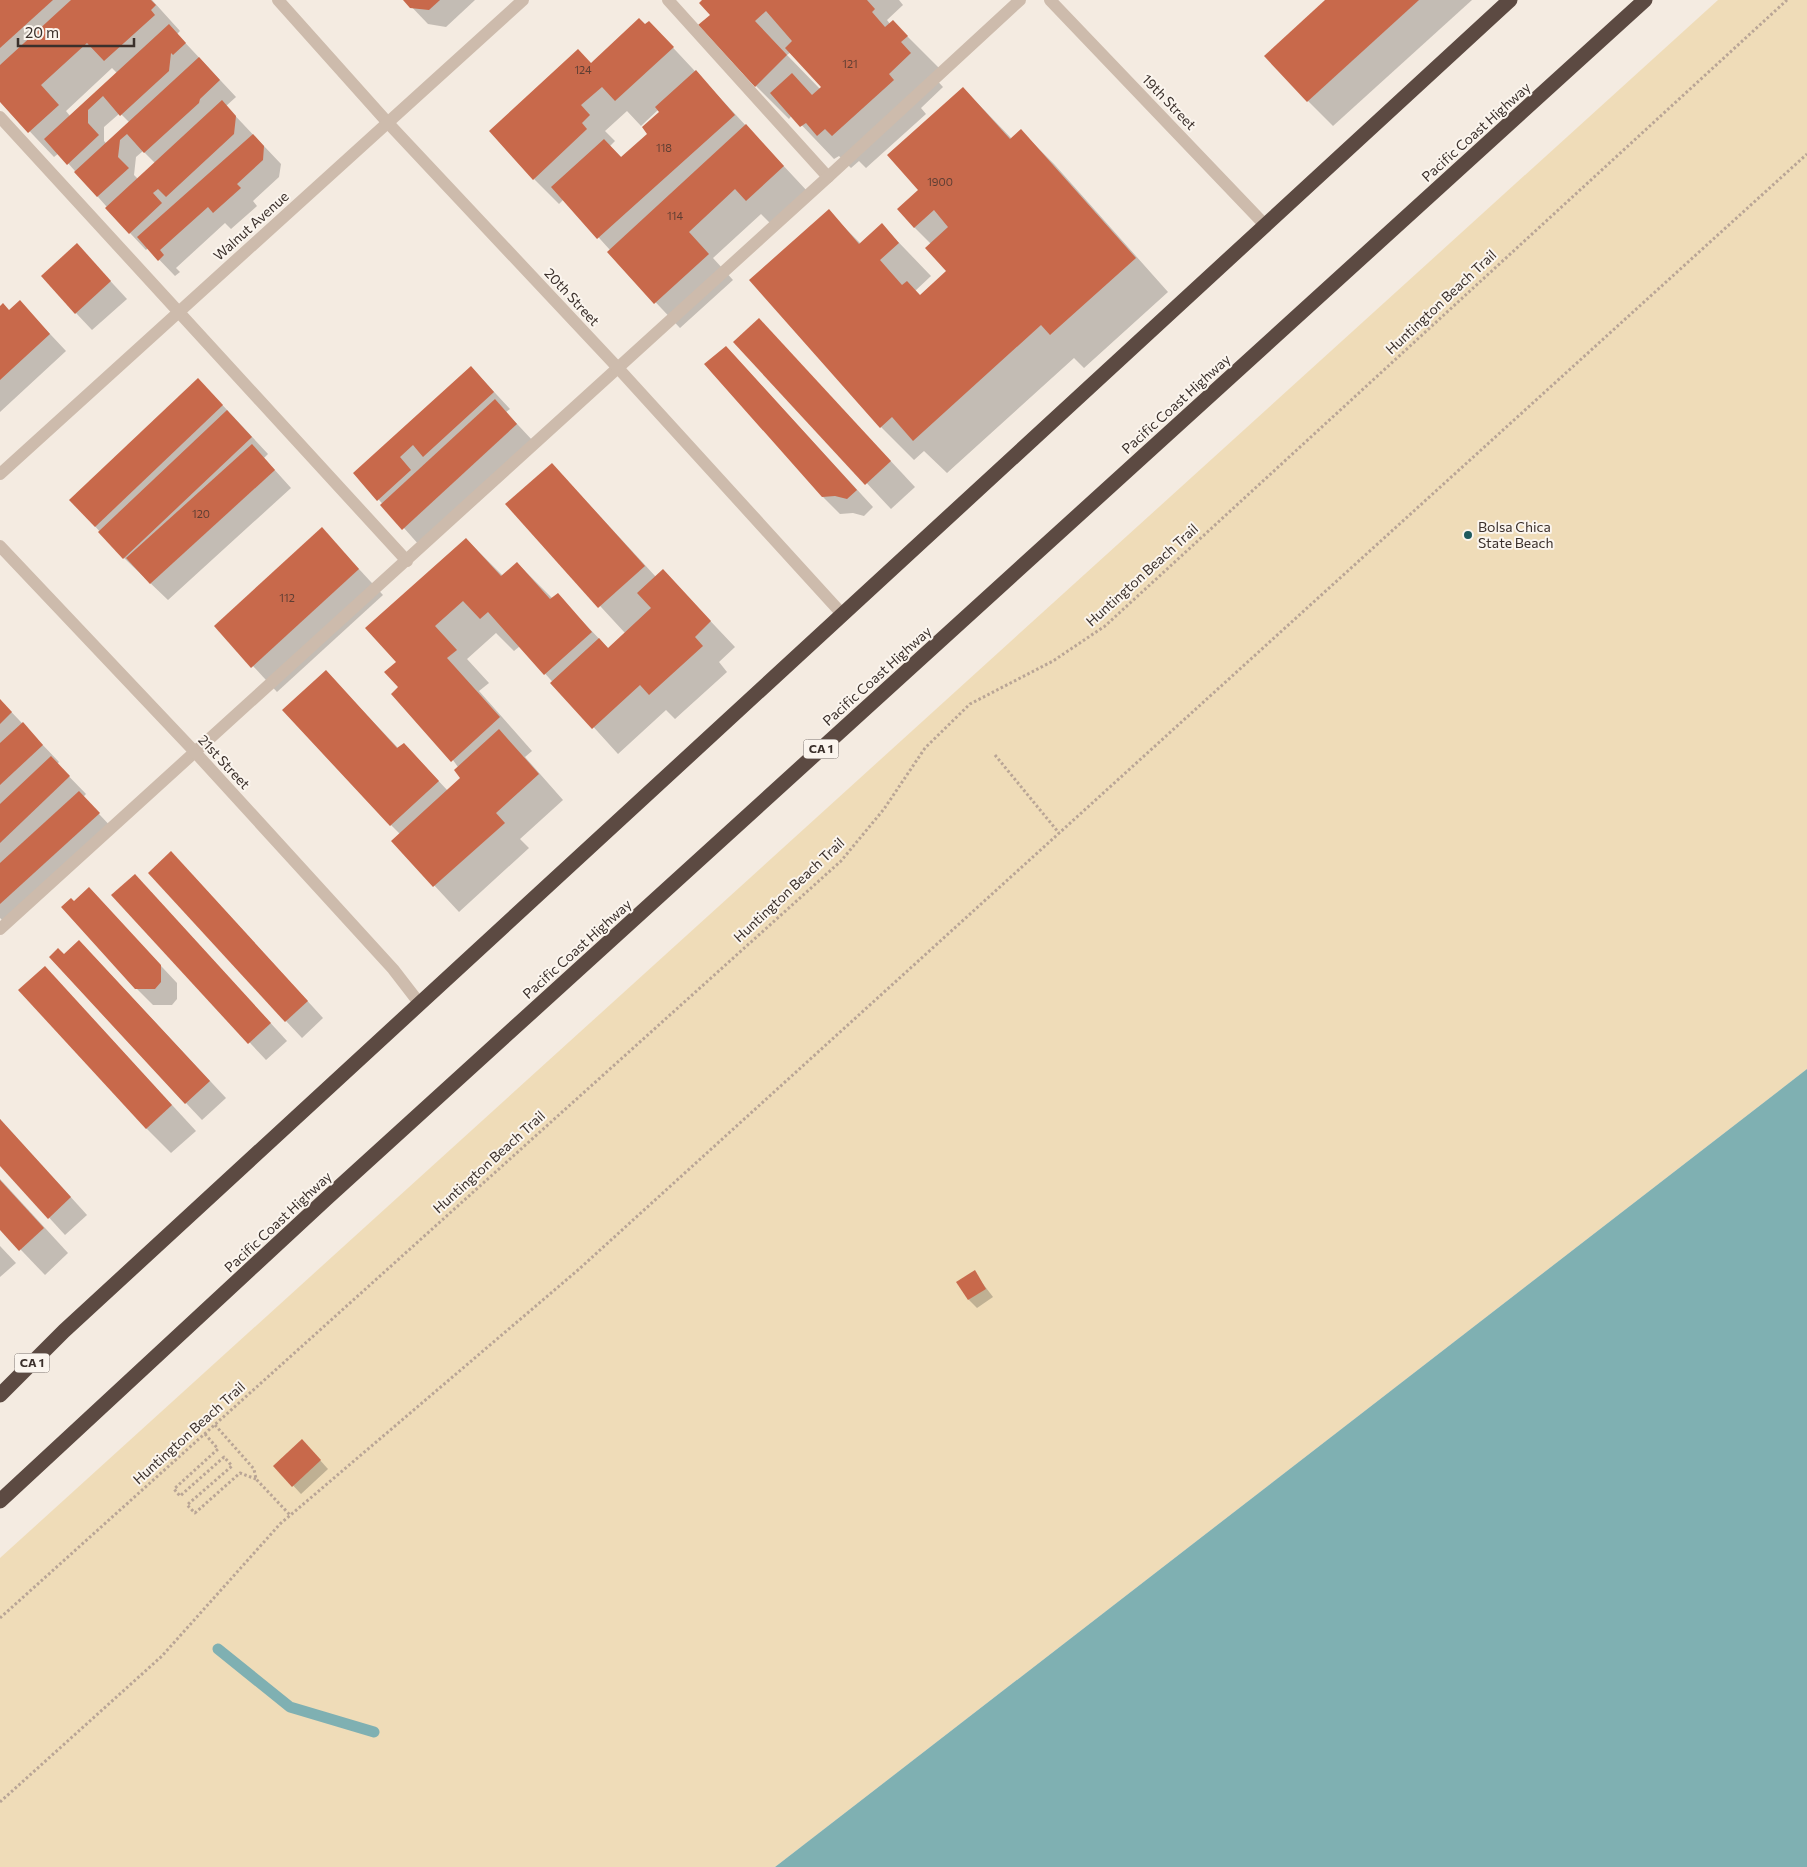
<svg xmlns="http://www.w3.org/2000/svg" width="1807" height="1867" font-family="Commissioner,sans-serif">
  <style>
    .sand { fill: #efdcb8 }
    .water { fill: #7fb0b2 }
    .shadow { fill: #0003; fill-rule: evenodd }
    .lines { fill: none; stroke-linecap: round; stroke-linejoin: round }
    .stream { stroke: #7fb0b2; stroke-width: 11 }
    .building { fill: #c8694b }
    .path { stroke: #b9a596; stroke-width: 3; stroke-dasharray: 2.5 2.5; stroke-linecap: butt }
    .lane { stroke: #cdbbac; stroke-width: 12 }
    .street { stroke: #cdbbac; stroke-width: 12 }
    .highway { stroke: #5c4a42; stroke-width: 15 }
    .poi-dot { fill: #1f5a5e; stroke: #fbf5ee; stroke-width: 2 }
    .labels { text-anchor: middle; stroke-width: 4; stroke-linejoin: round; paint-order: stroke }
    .number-label { font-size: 11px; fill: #5e3e33 }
    .shield { fill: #fbf5ee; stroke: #756b66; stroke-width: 1 }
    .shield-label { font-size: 12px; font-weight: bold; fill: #3b302b }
    .street-label { font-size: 14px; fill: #3b302b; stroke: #fbf5ee }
    .poi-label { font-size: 14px; fill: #3b302b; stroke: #fbf5ee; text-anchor: start }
  </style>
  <rect width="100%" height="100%" fill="#f4ebe1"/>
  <!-- sand -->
  <path class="sand" d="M 1718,0 L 1807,0 L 1807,1069 L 775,1867 L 0,1867 L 0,1558 Z"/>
  <!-- water -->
  <path class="water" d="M 1807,1069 L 1807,1867 L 775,1867 Z"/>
  <!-- shadow -->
  <g class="shadow">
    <path d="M 0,0 L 152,0 L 180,31 L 177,34 L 236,97 L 226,106 L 281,164 L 279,177 L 253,201 L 257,206 L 231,229 L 225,223 L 176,268 L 180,272 L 175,276 L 148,248 L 146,250 L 130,233 L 59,153 L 54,157 L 0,100 ZM 112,68 L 117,73 L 70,116 L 66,111 ZM 120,113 L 130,123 L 107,144 L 104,141 L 104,127 ZM 143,151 L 155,163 L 138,179 L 134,175 L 136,157 Z"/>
    <path d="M 405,0 L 475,0 L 446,27 L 428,24 Z"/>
    <path d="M 704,0 L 899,0 L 903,5 L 887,20 L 890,24 L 893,22 L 940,69 L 933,76 L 943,87 L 921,108 L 926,114 L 866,168 L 859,161 L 851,168 L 839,156 L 834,159 L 792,115 L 789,119 L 756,86 ZM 791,52 L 823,87 L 820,89 L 787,55 Z"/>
    <path d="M 1327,0 L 1472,0 L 1333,126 L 1308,101 Z"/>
    <path d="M 649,22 L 808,192 L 772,225 L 761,214 L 713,258 L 733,280 L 680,328 L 608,252 L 610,250 L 564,199 L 559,204 L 534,179 L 591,65 ZM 659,109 L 661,112 L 649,134 L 622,158 L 610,146 L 615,141 L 605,131 L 627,111 L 641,126 Z"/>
    <path d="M 963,88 L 1012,139 L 1021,131 L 1054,164 L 1168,292 L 1084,368 L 1074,358 L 947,473 L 924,451 L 914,460 L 881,427 L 828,211 L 861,244 L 882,225 L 931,276 L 915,291 L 920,296 L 948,271 L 931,244 L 914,227 L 920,190 Z"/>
    <path d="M 77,245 L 127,299 L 92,330 L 76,313 Z"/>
    <path d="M 20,302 L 66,351 L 0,412 L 0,308 L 9,311 Z"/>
    <path d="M 759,320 L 915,487 L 891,509 L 735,342 Z"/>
    <path d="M 726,347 L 873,507 L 864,516 L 853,513 L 840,514 L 823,497 Z"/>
    <path d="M 471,367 L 510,409 L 506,412 L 533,441 L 420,546 L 355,473 Z"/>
    <path d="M 215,397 L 268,454 L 264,458 L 291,488 L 168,600 L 124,558 L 71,500 Z"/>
    <path d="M 552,464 L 656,577 L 663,571 L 735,647 L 719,662 L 727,672 L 675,719 L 666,710 L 618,754 L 520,646 L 514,651 L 496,633 L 467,659 L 489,683 L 479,691 L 532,751 L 525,757 L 563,800 L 520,839 L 529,848 L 459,912 L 393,841 L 400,834 L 391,825 L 326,672 L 399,749 L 404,744 L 448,791 L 462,778 L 458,767 L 400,687 L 398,662 L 466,539 L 503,576 L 517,563 L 553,599 L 557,595 L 609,649 L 625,633 L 507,505 Z"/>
    <path d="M 322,529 L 383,595 L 277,692 L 216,626 Z"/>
    <path d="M 0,700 L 59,762 L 57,764 L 86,794 L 83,797 L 115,831 L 9,927 L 0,918 Z"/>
    <path d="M 188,870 L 323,1018 L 302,1038 L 286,1021 Z"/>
    <path d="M 89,889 L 177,983 L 177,999 L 172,1005 L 153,1005 L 136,988 L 74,903 Z"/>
    <path d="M 151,892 L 287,1041 L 266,1060 L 113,896 Z"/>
    <path d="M 64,956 L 96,959 L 226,1098 L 202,1120 L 186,1103 Z"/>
    <path d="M 45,967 L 196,1131 L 171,1153 L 146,1128 Z"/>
    <path d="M 0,1119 L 87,1215 L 65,1235 L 0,1164 Z"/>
    <path d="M 0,1179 L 68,1253 L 45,1275 L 0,1228 Z"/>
    <path d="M 0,1246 L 16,1263 L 0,1277 Z"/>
    <path d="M 974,1272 L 993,1297 L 977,1308 L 969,1300 Z"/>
    <path d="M 310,1449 L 328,1469 L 301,1494 L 275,1466 Z"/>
  </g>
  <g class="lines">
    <!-- stream -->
    <path class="stream" d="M 218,1649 L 290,1707 L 374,1732"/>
  </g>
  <!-- building -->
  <g class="building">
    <path d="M 0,0 L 53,0 L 0,48 Z"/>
    <path d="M 71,0 L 151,0 L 156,5 L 151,10 L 155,15 L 104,61 L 87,43 L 41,85 L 59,105 L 28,133 L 0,102 L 0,65 Z"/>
    <path d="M 403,0 L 440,0 L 429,10 L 410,8 Z"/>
    <path d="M 702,0 L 867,0 L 875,9 L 872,12 L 885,27 L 893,20 L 908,36 L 901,42 L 911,53 L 889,74 L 894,80 L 832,136 L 825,129 L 817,136 L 806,123 L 800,127 L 770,93 L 792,73 L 812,95 L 821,87 L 785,48 L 792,41 L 766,11 L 755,21 L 787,55 L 755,87 L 698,25 L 710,15 L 699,3 Z"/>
    <path d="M 1325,0 L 1419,0 L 1307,102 L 1264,56 Z"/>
    <path d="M 639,18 L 645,24 L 649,21 L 674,47 L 615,101 L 602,87 L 581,105 L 590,115 L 582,123 L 587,129 L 533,180 L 489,131 L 578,49 L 591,63 Z"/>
    <path d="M 169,24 L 186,43 L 173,55 L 171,53 L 169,71 L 120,116 L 103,96 L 88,110 L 88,123 L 99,135 L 67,165 L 44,139 Z"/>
    <path d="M 199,57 L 220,80 L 200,99 L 199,103 L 144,153 L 127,134 L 120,140 L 118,157 L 129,168 L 97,197 L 74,172 Z"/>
    <path d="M 696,70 L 735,115 L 597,239 L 551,187 L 604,139 L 621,157 L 647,134 L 642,127 L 659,112 L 655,107 Z"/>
    <path d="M 963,87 L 1010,139 L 1021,129 L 1136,258 L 1050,335 L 1041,325 L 913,441 L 892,417 L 880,428 L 749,280 L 829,209 L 859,244 L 882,223 L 899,243 L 880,260 L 902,285 L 907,281 L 920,295 L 946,271 L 925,248 L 948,227 L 934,210 L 914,228 L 897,209 L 918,190 L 887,155 Z"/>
    <path d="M 222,100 L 236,116 L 234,134 L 166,197 L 158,189 L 153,193 L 162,203 L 129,234 L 105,208 Z"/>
    <path d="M 746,124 L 784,166 L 746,201 L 735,189 L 689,232 L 709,254 L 654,304 L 607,252 Z"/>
    <path d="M 253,134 L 264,146 L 263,160 L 237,184 L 241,188 L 213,213 L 208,207 L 160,250 L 164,255 L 158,261 L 137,237 Z"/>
    <path d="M 77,243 L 111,281 L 75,314 L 41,276 Z"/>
    <path d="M 20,300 L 50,334 L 0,380 L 0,306 L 3,303 L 9,310 Z"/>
    <path d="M 759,318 L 891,461 L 865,485 L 733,342 Z"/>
    <path d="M 726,346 L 857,490 L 847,499 L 835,496 L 822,497 L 704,364 Z"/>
    <path d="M 471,366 L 494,392 L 423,457 L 413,445 L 400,457 L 411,470 L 377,501 L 353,473 Z"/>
    <path d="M 198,378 L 223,405 L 95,527 L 69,500 Z"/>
    <path d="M 495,399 L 517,424 L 402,530 L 380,505 Z"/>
    <path d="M 227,410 L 252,437 L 123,559 L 98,532 Z"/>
    <path d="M 252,444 L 275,470 L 150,584 L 126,558 Z"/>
    <path d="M 552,463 L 645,566 L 598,608 L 505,504 Z"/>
    <path d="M 322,527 L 359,569 L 251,668 L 214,626 Z"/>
    <path d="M 466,538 L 501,576 L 517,562 L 550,599 L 558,593 L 592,632 L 544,675 L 488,612 L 480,619 L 463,601 L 435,626 L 457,650 L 447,658 L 500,717 L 451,762 L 391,694 L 398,687 L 384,672 L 396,662 L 365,628 Z"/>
    <path d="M 663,569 L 711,621 L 695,637 L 703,646 L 649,695 L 640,685 L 592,729 L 550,683 L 599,638 L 608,648 L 651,608 L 637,593 Z"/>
    <path d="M 326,670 L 397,748 L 404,743 L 439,781 L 390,826 L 282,710 Z"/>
    <path d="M 0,699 L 12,712 L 0,724 Z"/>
    <path d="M 23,722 L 43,745 L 0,785 L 0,743 Z"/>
    <path d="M 499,729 L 539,774 L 496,813 L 505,823 L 433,887 L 391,841 L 460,778 L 454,770 Z"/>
    <path d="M 51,756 L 70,776 L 0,843 L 0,804 Z"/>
    <path d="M 79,791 L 100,813 L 0,904 L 0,863 Z"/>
    <path d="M 171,851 L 308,1001 L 285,1022 L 148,873 Z"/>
    <path d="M 135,874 L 271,1023 L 248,1044 L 111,895 Z"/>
    <path d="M 89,887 L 161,965 L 161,982 L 155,989 L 135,989 L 61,907 L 71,898 L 74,901 Z"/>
    <path d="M 79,940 L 210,1081 L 185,1104 L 49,957 L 58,948 L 64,954 Z"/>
    <path d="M 45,966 L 172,1105 L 146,1129 L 18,990 Z"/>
    <path d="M 0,1119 L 71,1197 L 48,1219 L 0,1166 Z"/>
    <path d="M 0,1180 L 44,1228 L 19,1251 L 0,1230 Z"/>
    <path d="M 975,1270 L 986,1289 L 968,1300 L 956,1282 Z"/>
    <path d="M 302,1439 L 321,1460 L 292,1487 L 273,1466 Z"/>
  </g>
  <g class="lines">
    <!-- path -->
    <g class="path">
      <path d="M 995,755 L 1059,833"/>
      <path d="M 215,1425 L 254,1469 L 256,1479 L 290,1515"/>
      <path d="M 205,1434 L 218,1449 L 174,1489 L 180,1496 L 224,1457 L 232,1466 L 187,1505 L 195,1513 L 240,1473 L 256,1479"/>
      <path d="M 0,1618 L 841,861 L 884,809 L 925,748 L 970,704 L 1053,661 L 1105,626 L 1787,0"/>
      <path d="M 0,1802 L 162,1656 L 280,1524 L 578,1270 L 1807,154"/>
    </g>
    <!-- lane -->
    <g class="lane">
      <path d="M 668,0 L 828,177"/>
      <path d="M 0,117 L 407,561"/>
      <path d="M 0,929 L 828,177 L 1020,0"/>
    </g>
    <!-- street -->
    <g class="street">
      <path d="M 278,0 L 388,123 L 618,368 L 843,615"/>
      <path d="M 1050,0 L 1265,225"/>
      <path d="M 0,474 L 523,0"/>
      <path d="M 0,546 L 194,751 L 393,969 L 420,1004"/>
    </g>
    <!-- highway -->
    <g class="highway">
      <path d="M 0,1395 L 64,1331 L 1510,0"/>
      <path d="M 0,1501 L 327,1198 L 1645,0"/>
    </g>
  </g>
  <!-- markers -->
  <circle class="poi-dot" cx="1468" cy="535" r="5"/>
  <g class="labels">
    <!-- number labels -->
    <g class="number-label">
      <text x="850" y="68">121</text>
      <text x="583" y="74">124</text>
      <text x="664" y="152">118</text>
      <text x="940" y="186">1900</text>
      <text x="675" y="220">114</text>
      <text x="201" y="518">120</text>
      <text x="287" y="602">112</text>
    </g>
    <!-- shield labels -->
    <g class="shield">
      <rect x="803.5" y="739.5" width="35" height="19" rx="4"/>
      <rect x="14.5" y="1353.5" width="35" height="19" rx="4"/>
    </g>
    <g class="shield-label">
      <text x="821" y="753">CA 1</text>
      <text x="32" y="1367">CA 1</text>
    </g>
    <!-- street labels -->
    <g class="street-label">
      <text transform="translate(1169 102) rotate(46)" y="5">19th Street</text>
      <text transform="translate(1476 132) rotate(-42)" y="5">Pacific Coast Highway</text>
      <text transform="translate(251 226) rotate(-42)" y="5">Walnut Avenue</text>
      <text transform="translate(572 297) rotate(47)" y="5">20th Street</text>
      <text transform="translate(1441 302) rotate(-43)" y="5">Huntington Beach Trail</text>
      <text transform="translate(1176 404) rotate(-42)" y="5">Pacific Coast Highway</text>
      <text transform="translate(1142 575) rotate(-42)" y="5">Huntington Beach Trail</text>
      <text transform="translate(877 676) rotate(-42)" y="5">Pacific Coast Highway</text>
      <text transform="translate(224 762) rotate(47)" y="5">21st Street</text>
      <text transform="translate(789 890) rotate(-43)" y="5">Huntington Beach Trail</text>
      <text transform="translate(577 949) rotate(-42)" y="5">Pacific Coast Highway</text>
      <text transform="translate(489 1162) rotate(-42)" y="5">Huntington Beach Trail</text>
      <text transform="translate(278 1222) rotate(-43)" y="5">Pacific Coast Highway</text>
      <text transform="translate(189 1433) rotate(-42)" y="5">Huntington Beach Trail</text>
    </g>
    <!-- poi labels -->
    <g class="poi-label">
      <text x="1478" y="532">Bolsa Chica<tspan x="1478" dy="16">State Beach</tspan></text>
    </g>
  </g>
  <!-- scale -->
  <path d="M18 38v8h116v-8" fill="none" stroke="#3b302b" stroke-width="2.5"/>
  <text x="25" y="38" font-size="15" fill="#3b302b" stroke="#fbf5ee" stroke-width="4" paint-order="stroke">20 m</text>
</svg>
